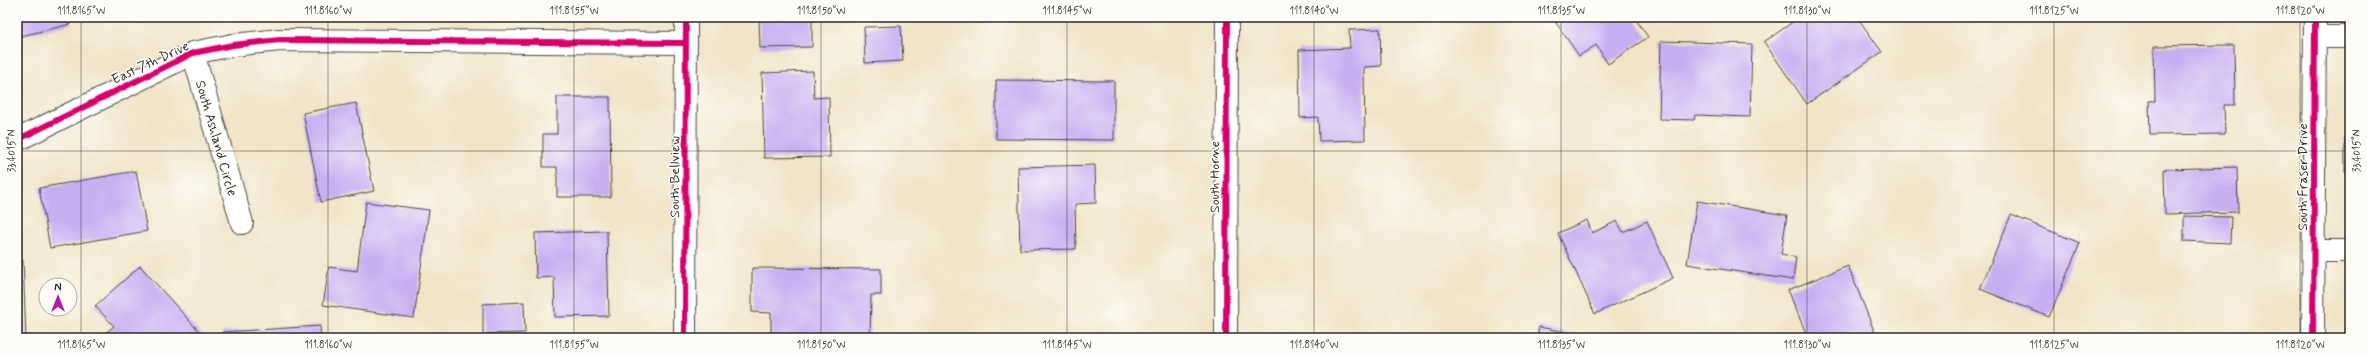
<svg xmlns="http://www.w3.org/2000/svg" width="2367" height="355" font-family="Mynerve,sans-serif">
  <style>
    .building { fill: #c8aff2 }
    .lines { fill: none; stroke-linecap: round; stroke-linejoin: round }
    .minor-casing { stroke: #494742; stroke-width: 24 }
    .minor { stroke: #fff; stroke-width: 22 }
    .cycleway-casing { stroke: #fdfcf7; stroke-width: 8 }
    .cycleway { stroke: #d6006c; stroke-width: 6 }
    .ticks { fill: none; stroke: #2b2b2b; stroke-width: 1; stroke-opacity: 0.45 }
    .labels { text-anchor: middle; stroke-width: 3; stroke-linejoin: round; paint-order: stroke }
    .street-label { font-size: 14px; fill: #2b2b2b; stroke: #fdfcf7 }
    .neatline { fill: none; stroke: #2b2b2b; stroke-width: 1.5 }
    .ticks-label { font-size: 10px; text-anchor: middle; fill: #2b2b2b }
  </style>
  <rect width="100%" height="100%" fill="#fdfcf7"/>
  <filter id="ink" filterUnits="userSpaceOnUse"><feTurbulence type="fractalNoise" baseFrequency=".025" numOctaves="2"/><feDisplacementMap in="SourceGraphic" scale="8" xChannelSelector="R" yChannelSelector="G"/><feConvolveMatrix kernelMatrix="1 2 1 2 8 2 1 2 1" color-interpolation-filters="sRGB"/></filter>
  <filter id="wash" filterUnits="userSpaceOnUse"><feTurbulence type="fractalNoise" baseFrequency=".012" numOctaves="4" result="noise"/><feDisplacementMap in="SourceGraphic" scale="16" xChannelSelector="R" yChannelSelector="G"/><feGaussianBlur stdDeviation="0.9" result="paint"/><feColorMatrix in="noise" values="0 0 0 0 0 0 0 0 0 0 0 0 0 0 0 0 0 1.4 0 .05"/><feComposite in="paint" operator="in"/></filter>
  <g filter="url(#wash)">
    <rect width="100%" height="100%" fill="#f1e4c7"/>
    <g id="blocks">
      <!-- building -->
      <g class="building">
        <path d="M 17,17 L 69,17 L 71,24 L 17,37 Z"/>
        <path d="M 759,17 L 812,17 L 812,47 L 760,48 Z"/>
        <path d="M 1552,17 L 1634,17 L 1648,37 L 1608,64 L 1596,45 L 1579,56 Z"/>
        <path d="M 1800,17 L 1857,17 L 1882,52 L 1807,104 L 1764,42 Z"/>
        <path d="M 901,26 L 903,61 L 865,63 L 864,27 Z"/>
        <path d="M 1380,29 L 1381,66 L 1364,67 L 1365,140 L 1319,141 L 1318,117 L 1300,118 L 1299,50 L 1350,48 L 1349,30 Z"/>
        <path d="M 1661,41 L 1752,44 L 1750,117 L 1695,115 L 1694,120 L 1659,119 Z"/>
        <path d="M 2234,45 L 2235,105 L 2224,105 L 2225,134 L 2150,135 L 2149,101 L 2155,101 L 2154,46 Z"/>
        <path d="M 813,71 L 814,98 L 829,97 L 830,157 L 764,158 L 762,73 Z"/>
        <path d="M 996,80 L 1114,81 L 1114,140 L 996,139 Z"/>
        <path d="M 557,97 L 610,97 L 611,197 L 557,197 L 557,167 L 543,167 L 543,134 L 557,134 Z"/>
        <path d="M 356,103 L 374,191 L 321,202 L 303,113 Z"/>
        <rect x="2345" y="136" width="5" height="35"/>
        <path d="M 1095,165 L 1096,203 L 1075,204 L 1076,249 L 1020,250 L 1018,167 Z"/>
        <path d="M 2237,167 L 2238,212 L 2165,214 L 2164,169 Z"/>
        <path d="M 136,171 L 147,231 L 50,248 L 39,188 Z"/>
        <path d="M 1697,201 L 1787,215 L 1781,254 L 1796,257 L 1793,280 L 1687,264 Z"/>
        <path d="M 366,202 L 429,210 L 414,318 L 323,305 L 329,267 L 357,271 Z"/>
        <path d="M 2011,215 L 2080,243 L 2049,317 L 1980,289 Z"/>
        <path d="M 2184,216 L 2231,217 L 2230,243 L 2184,241 Z"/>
        <path d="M 1587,220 L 1592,233 L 1617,221 L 1623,232 L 1647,221 L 1673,278 L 1595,314 L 1558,233 Z"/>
        <path d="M 607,231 L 609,316 L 555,317 L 554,277 L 536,278 L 535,233 Z"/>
        <path d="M 17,260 L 23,260 L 26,338 L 17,338 Z"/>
        <path d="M 140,266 L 204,337 L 202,338 L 106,338 L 103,335 L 114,326 L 95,306 Z"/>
        <path d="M 1848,266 L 1877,338 L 1808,338 L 1788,290 Z"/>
        <path d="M 752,268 L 881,269 L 881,295 L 871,295 L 870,338 L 771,338 L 771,313 L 752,312 Z"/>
        <path d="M 524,302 L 525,333 L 483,334 L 483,304 Z"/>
        <path d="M 320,326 L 321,338 L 223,338 L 222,332 Z"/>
        <path d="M 1539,327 L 1592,337 L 1591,338 L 1537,338 Z"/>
      </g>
    </g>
  </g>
  <g filter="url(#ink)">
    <use href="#blocks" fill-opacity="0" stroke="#494742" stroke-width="1"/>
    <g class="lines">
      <defs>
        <g id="minor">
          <path d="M 2315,37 L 2350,37"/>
          <path d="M 193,53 L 242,223"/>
          <path d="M 17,140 L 193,53 L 233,45 L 280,40 L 686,43"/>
          <path d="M 2314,251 L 2350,251"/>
          <path d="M 685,338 L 686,17"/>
          <path d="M 1226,338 L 1227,17"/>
          <path d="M 2313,338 L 2315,17"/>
        </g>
      </defs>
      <!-- minor casing -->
      <use href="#minor" class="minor-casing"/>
      <!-- minor -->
      <use href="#minor" class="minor"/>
      <defs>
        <g id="cycleway">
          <path d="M 17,140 L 193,53 L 233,45 L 280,40 L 686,43"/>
          <path d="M 685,338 L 686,17"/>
          <path d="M 1226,338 L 1227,17"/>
          <path d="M 2313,338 L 2315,17"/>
        </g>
      </defs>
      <!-- cycleway casing -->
      <use href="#cycleway" class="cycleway-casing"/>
      <!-- cycleway -->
      <use href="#cycleway" class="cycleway"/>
    </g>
  </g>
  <!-- ticks -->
  <path class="ticks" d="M 81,17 L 81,338M 328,17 L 328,338M 574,17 L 574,338M 821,17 L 821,338M 1067,17 L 1067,338M 1314,17 L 1314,338M 1561,17 L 1561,338M 1807,17 L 1807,338M 2054,17 L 2054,338M 2300,17 L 2300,338M 17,151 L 2350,151"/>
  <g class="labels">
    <!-- street labels -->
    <g class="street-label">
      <text transform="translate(150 62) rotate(-25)" y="5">East 7th Drive</text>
      <text transform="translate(217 138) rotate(74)" y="5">South Ashland Circle</text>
      <text transform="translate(674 177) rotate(-90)" y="5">South Bellview</text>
      <text transform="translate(1214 177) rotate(-90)" y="5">South Horne</text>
      <text transform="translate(2302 177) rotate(-90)" y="5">South Fraser Drive</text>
    </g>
  </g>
  <!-- margin -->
  <rect width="2367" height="355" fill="none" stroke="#fdfcf7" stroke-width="44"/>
  <!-- north arrow -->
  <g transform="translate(58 297)"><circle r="19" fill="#fdfcf7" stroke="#a9a8a5"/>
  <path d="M0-3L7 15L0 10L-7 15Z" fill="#b5179e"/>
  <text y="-6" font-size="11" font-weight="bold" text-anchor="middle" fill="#2b2b2b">N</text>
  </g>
  <rect x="22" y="22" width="2323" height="311" class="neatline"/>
  <g class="ticks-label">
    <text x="81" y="14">111.8165°W</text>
    <text x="328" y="14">111.8160°W</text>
    <text x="574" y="14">111.8155°W</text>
    <text x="821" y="14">111.8150°W</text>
    <text x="1067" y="14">111.8145°W</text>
    <text x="1314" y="14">111.8140°W</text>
    <text x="1561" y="14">111.8135°W</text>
    <text x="1807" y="14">111.8130°W</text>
    <text x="2054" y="14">111.8125°W</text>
    <text x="2300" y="14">111.8120°W</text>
    <text transform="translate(11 151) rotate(-90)" y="4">33.4015°N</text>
    <text transform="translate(2356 151) rotate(-90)" y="4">33.4015°N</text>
    <text x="81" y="348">111.8165°W</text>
    <text x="328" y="348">111.8160°W</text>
    <text x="574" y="348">111.8155°W</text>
    <text x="821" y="348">111.8150°W</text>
    <text x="1067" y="348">111.8145°W</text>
    <text x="1314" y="348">111.8140°W</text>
    <text x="1561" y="348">111.8135°W</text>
    <text x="1807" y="348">111.8130°W</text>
    <text x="2054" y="348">111.8125°W</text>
    <text x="2300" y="348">111.8120°W</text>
  </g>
</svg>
